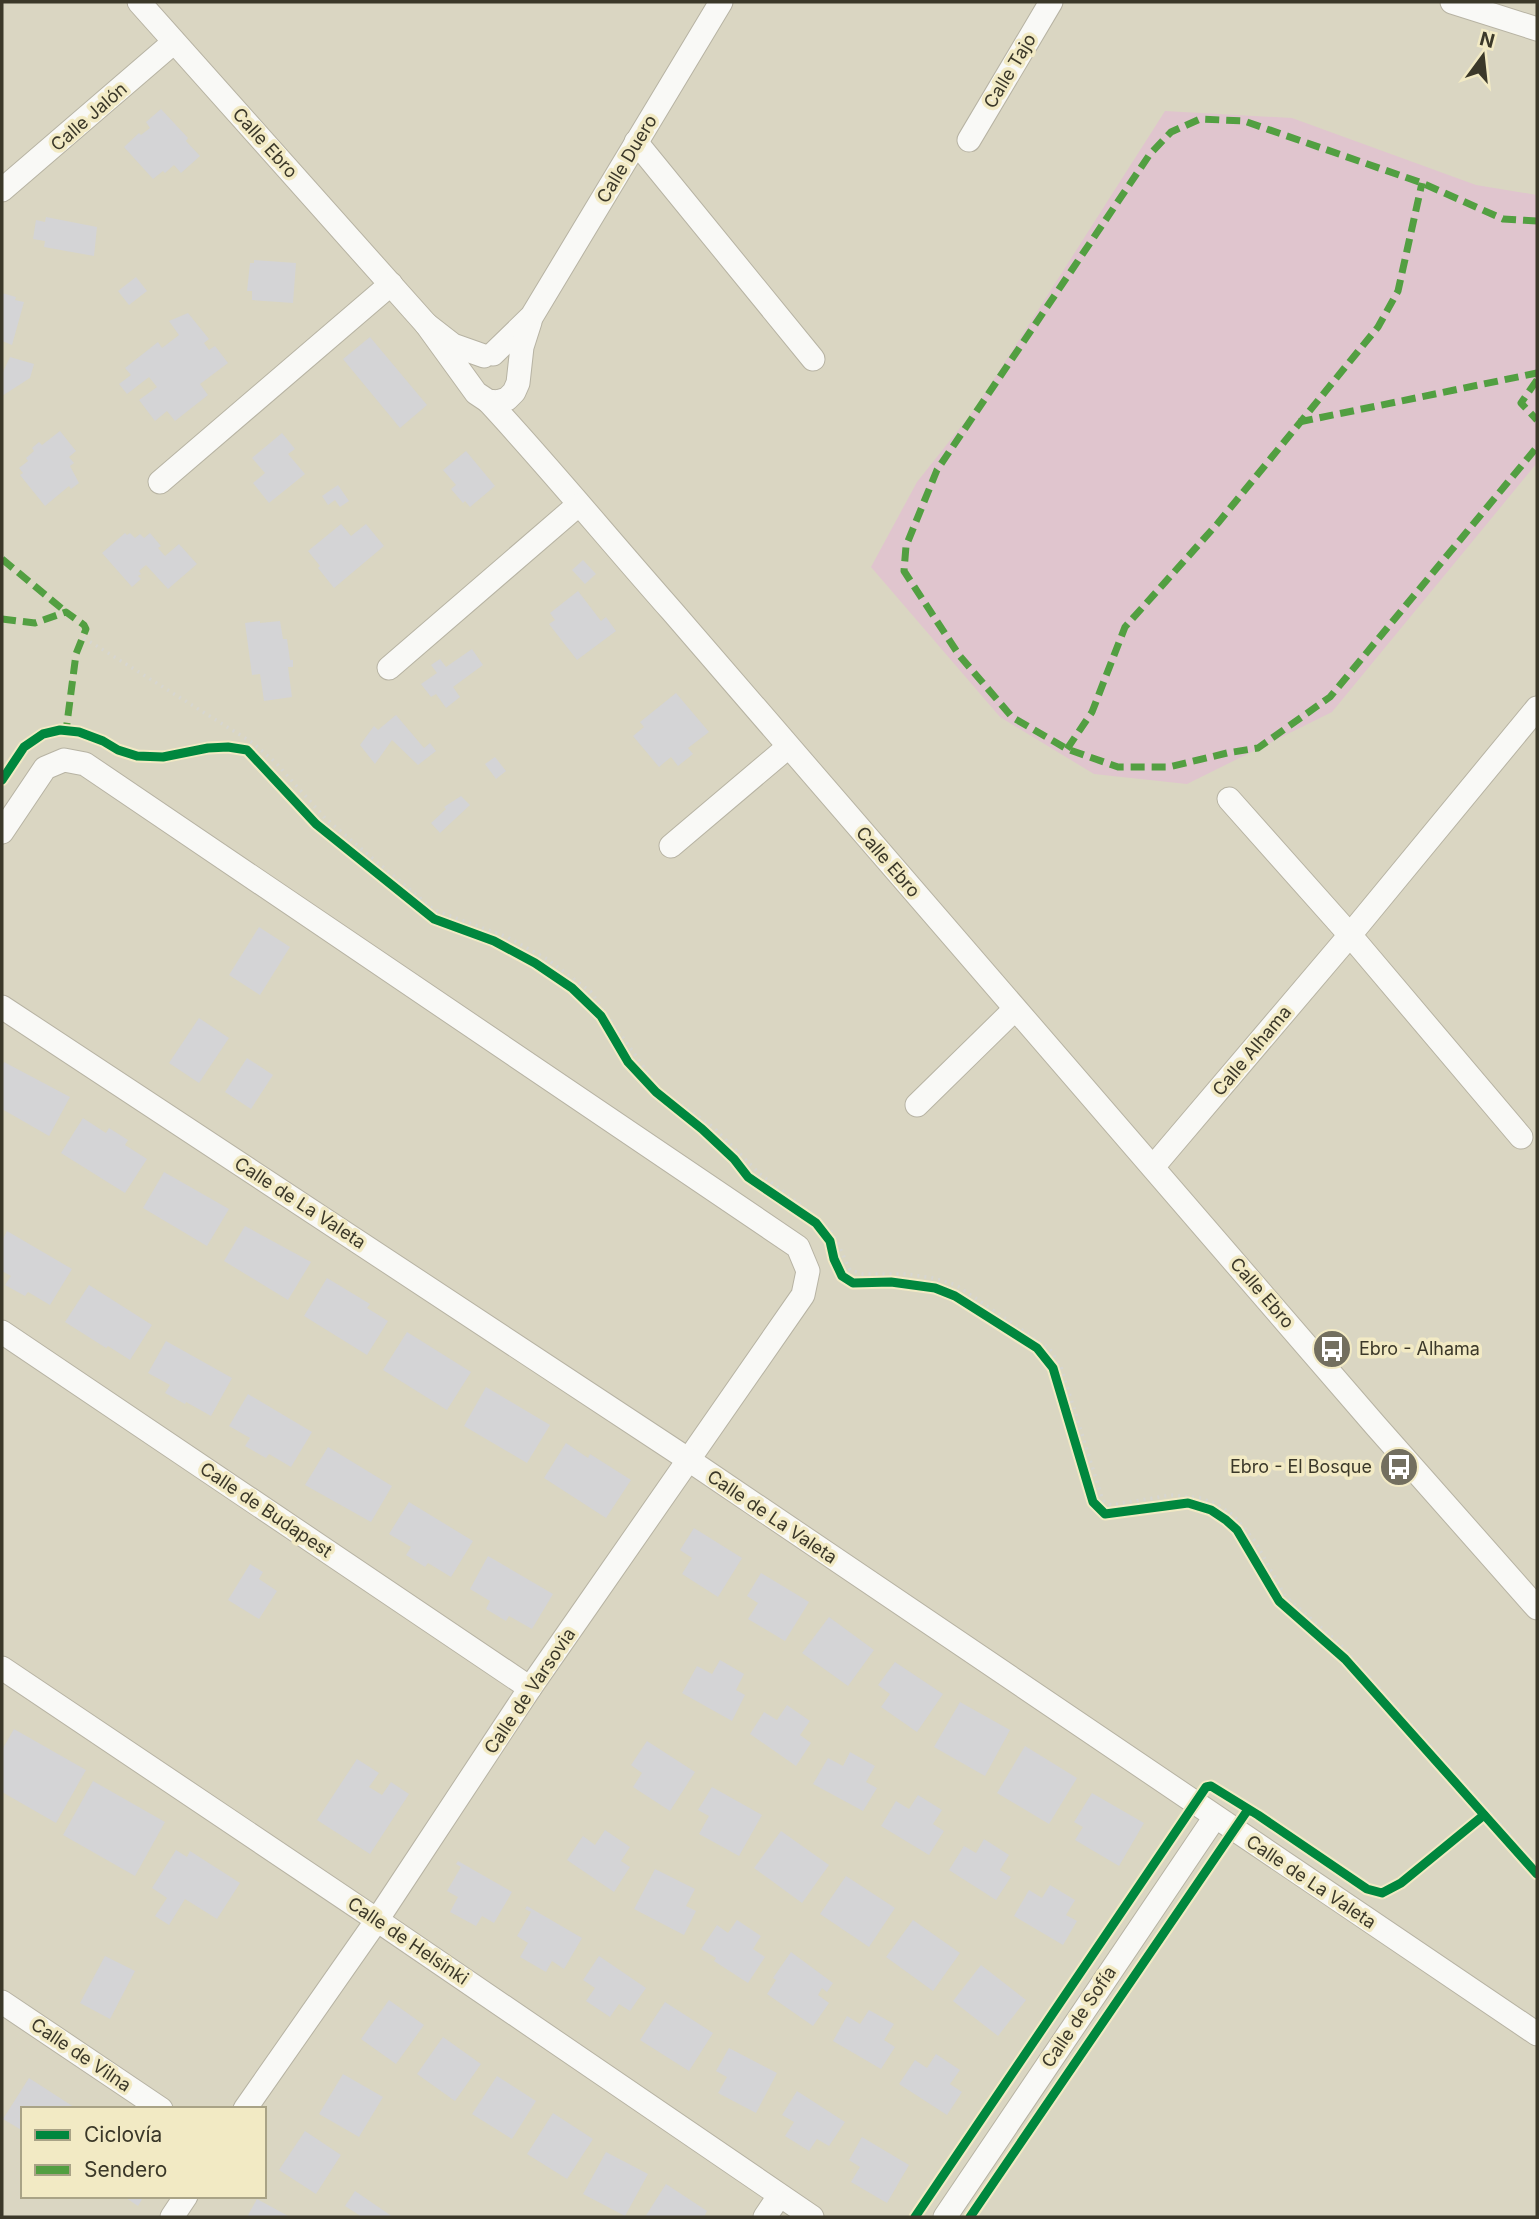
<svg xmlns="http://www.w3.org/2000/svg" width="1539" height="2219" font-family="Inter,sans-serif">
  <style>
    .green { fill: #e0c5ce }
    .building { fill: #d4d4d6 }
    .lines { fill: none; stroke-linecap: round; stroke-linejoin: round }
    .minor-casing { stroke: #b7b3a3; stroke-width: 25 }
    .path { stroke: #d7d6d0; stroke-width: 3.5; stroke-dasharray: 2 5; stroke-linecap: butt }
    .minor { stroke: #f9f9f6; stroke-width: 23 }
    .quiet { stroke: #529f41; stroke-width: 7; stroke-dasharray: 14 7; stroke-linecap: butt }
    .cycleway-casing { stroke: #f2eac4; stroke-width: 13 }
    .cycleway { stroke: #00873e; stroke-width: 9 }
    .labels { text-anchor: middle; stroke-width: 7; stroke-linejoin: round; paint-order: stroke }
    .street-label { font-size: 18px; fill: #3b3829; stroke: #f2eac4 }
    .poi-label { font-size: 18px; fill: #3b3829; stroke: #f2eac4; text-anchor: start }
  </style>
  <rect width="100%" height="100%" fill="#dad6c2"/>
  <!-- green -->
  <path class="green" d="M 1165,111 L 1292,118 L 1476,185 L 1537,195 L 1537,463 L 1332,712 L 1187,784 L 1094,774 L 1000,717 L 871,567 L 917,482 L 975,409 Z"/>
  <!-- building -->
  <g class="building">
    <path d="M 161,109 L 188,138 L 186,141 L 200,156 L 181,173 L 174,165 L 165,173 L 163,171 L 153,179 L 124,147 L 139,133 L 141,135 L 150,128 L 146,122 Z"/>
    <path d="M 46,217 L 97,227 L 94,256 L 44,247 L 45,241 L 33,239 L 36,220 L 45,222 Z"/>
    <path d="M 254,260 L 296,263 L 293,303 L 252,300 L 252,291 L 247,291 L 250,263 L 254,263 Z"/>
    <path d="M 136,277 L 147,291 L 129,305 L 118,291 Z"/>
    <path d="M 2,293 L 16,297 L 15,300 L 24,302 L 12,345 L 2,341 Z"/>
    <path d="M 188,313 L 209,339 L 204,343 L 209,350 L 215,346 L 228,363 L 200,384 L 208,395 L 175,421 L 167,411 L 155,421 L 139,400 L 157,387 L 149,377 L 127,394 L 119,384 L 131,375 L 125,368 L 158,342 L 162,348 L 179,335 L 169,321 Z"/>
    <path d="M 370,337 L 427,405 L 400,428 L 343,359 Z"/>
    <path d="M 10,357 L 34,364 L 30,378 L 2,396 L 2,374 Z"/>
    <path d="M 60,431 L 76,451 L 69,457 L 74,463 L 70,466 L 79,483 L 71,489 L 69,486 L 45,506 L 20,475 L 23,473 L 19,468 L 28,461 L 26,458 L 34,451 L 32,448 L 39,442 L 42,445 Z"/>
    <path d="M 282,433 L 295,449 L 288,454 L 305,474 L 269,503 L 253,483 L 265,473 L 252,458 Z"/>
    <path d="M 466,451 L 495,486 L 470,507 L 465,501 L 463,503 L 451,489 L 456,485 L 443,470 Z"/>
    <path d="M 338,485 L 349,501 L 340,507 L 335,500 L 328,505 L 322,496 Z"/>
    <path d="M 341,524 L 351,536 L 366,524 L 384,546 L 334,588 L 318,568 L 320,566 L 308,551 Z"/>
    <path d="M 125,533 L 127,535 L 130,533 L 135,538 L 140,534 L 144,538 L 150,533 L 161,546 L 158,548 L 165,556 L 179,544 L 197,564 L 168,589 L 146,565 L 139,571 L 141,574 L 138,576 L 141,579 L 132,587 L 102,553 Z"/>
    <path d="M 583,560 L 596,574 L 585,584 L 572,570 Z"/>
    <path d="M 578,591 L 601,621 L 606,617 L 616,631 L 577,660 L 549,624 L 555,620 L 550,613 Z"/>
    <path d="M 260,621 L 260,623 L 280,621 L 283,639 L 287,639 L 290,660 L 293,660 L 293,667 L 288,667 L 292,697 L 264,701 L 260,674 L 252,675 L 245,623 Z"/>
    <path d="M 472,649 L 483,665 L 453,687 L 460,697 L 446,708 L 436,694 L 431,697 L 421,684 L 437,673 L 431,665 L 440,659 L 446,667 Z"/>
    <path d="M 676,693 L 709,732 L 688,748 L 693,754 L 678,766 L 671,757 L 659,767 L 633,736 L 644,727 L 640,722 Z"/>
    <path d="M 396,715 L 424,748 L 430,743 L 436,751 L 418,765 L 392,740 L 375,764 L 360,745 L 374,726 L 378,730 Z"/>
    <path d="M 495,757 L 506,771 L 496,779 L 485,764 Z"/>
    <path d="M 461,796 L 470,805 L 440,833 L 431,823 L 446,809 L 444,807 Z"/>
    <path d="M 259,927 L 290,947 L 260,995 L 229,975 Z"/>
    <path d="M 199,1018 L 229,1038 L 199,1083 L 169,1063 Z"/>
    <path d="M 247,1058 L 273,1075 L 251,1109 L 225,1092 Z"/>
    <path d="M 4,1062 L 70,1097 L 49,1136 L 2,1109 L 2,1066 Z"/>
    <path d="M 83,1118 L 106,1133 L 109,1128 L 128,1140 L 125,1145 L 147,1159 L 125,1193 L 61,1153 Z"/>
    <path d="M 164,1172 L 229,1209 L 207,1246 L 143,1208 Z"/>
    <path d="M 245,1226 L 311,1262 L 288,1300 L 224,1261 Z"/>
    <path d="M 7,1231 L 72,1269 L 50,1305 L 28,1292 L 25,1296 L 5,1285 L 11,1276 L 2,1271 L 2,1241 Z"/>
    <path d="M 327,1278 L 370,1304 L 367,1308 L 388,1321 L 367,1355 L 304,1316 Z"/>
    <path d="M 89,1285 L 152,1325 L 130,1360 L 108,1346 L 106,1348 L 65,1322 Z"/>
    <path d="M 407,1332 L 471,1372 L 447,1410 L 383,1370 Z"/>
    <path d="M 166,1341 L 232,1378 L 211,1416 L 186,1402 L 185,1404 L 165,1393 L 170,1385 L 148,1373 Z"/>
    <path d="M 486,1387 L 550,1425 L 527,1463 L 464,1426 Z"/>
    <path d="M 248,1394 L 312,1432 L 291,1467 L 269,1454 L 266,1458 L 245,1446 L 250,1438 L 229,1426 Z"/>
    <path d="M 566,1443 L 588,1458 L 590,1454 L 631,1480 L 606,1518 L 544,1478 Z"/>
    <path d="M 328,1447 L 392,1486 L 371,1522 L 305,1485 Z"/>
    <path d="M 409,1502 L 473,1541 L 451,1577 L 428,1563 L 425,1567 L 406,1555 L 411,1547 L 389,1534 Z"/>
    <path d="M 694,1528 L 742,1558 L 718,1597 L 682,1574 L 692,1558 L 680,1550 Z"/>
    <path d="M 488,1556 L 553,1594 L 532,1629 L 509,1616 L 506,1621 L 486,1609 L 490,1601 L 470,1589 Z"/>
    <path d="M 250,1564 L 263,1572 L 259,1579 L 277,1591 L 259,1619 L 228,1600 Z"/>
    <path d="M 761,1573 L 809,1602 L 785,1641 L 748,1619 L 758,1603 L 747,1596 Z"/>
    <path d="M 829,1617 L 874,1650 L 848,1686 L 802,1653 Z"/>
    <path d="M 720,1660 L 744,1674 L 736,1690 L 745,1695 L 732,1721 L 682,1693 L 697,1666 L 712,1674 Z"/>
    <path d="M 895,1662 L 943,1694 L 917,1732 L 881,1707 L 890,1694 L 878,1685 Z"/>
    <path d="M 960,1702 L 1010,1730 L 985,1776 L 934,1747 Z"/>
    <path d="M 787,1705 L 810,1721 L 800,1735 L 811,1743 L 796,1766 L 750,1734 L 764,1712 L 777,1720 Z"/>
    <path d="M 14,1729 L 86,1770 L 56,1823 L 2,1792 L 2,1750 Z"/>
    <path d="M 647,1741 L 695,1772 L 670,1811 L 633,1787 L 642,1773 L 631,1765 Z"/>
    <path d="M 1025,1746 L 1077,1778 L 1049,1824 L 997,1793 Z"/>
    <path d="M 850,1752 L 875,1766 L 866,1782 L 877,1788 L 863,1811 L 813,1784 L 828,1758 L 843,1766 Z"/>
    <path d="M 357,1759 L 379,1773 L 369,1787 L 382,1795 L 391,1782 L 409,1794 L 370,1854 L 317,1820 Z"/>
    <path d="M 93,1781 L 165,1822 L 135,1876 L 63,1835 Z"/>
    <path d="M 712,1787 L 762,1815 L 739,1856 L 699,1834 L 709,1816 L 698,1810 Z"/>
    <path d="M 1092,1793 L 1144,1823 L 1119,1866 L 1075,1840 L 1083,1827 L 1074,1822 Z"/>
    <path d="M 918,1795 L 942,1810 L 933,1824 L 944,1831 L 929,1855 L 881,1826 L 896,1801 L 909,1809 Z"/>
    <path d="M 605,1830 L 630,1847 L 621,1861 L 630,1867 L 614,1892 L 567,1860 L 583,1836 L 595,1845 Z"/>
    <path d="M 781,1831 L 829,1865 L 802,1903 L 754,1868 Z"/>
    <path d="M 984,1839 L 1009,1855 L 1000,1870 L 1011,1877 L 996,1900 L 949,1870 L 964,1846 L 976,1853 Z"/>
    <path d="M 176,1850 L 187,1857 L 190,1851 L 240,1883 L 217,1919 L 185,1899 L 169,1925 L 155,1916 L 167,1898 L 152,1888 Z"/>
    <path d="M 458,1861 L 512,1892 L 494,1923 L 482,1916 L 476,1926 L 450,1912 L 458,1897 L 447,1891 L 461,1867 L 456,1864 Z"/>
    <path d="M 655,1869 L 695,1889 L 686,1906 L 696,1911 L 684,1935 L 634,1909 Z"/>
    <path d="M 846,1876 L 895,1908 L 869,1947 L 820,1914 Z"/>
    <path d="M 1050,1885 L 1075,1900 L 1066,1915 L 1077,1921 L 1063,1945 L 1014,1916 L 1029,1890 L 1042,1898 Z"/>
    <path d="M 527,1906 L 582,1938 L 564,1969 L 552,1961 L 546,1972 L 520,1957 L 528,1943 L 517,1936 L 531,1912 L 525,1909 Z"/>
    <path d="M 737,1920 L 761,1936 L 753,1949 L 765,1957 L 748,1983 L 714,1961 L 716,1958 L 701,1949 L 717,1925 L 728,1933 Z"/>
    <path d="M 913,1920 L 960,1953 L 933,1991 L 886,1957 Z"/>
    <path d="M 791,1952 L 833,1983 L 827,1992 L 822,1988 L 818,1995 L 829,2003 L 813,2026 L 767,1994 L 776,1980 L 773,1978 Z"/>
    <path d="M 105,1956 L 135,1971 L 110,2019 L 80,2003 Z"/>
    <path d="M 599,1956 L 646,1988 L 630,2011 L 619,2004 L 610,2017 L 586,2001 L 595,1988 L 583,1980 Z"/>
    <path d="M 981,1965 L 1026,2000 L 998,2036 L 953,2001 Z"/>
    <path d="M 389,2000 L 424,2025 L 396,2064 L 361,2039 Z"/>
    <path d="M 665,2002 L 713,2033 L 689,2071 L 640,2040 Z"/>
    <path d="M 869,2010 L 894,2024 L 884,2040 L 895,2047 L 881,2069 L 833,2041 L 847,2016 L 860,2024 Z"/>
    <path d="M 443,2037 L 481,2064 L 455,2101 L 417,2074 Z"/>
    <path d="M 729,2048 L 777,2073 L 756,2113 L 718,2093 L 727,2077 L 716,2071 Z"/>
    <path d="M 936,2054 L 960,2070 L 950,2084 L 962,2092 L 947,2115 L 899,2084 L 915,2060 L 927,2068 Z"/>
    <path d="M 343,2074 L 383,2097 L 359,2137 L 319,2114 Z"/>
    <path d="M 497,2076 L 536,2101 L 512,2139 L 472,2114 Z"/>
    <path d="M 29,2078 L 77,2109 L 23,2109 L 23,2131 L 3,2119 Z"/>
    <path d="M 797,2091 L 845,2122 L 829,2146 L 817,2139 L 809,2151 L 785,2136 L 794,2122 L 782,2115 Z"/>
    <path d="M 553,2113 L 593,2139 L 567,2179 L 527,2154 Z"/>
    <path d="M 305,2131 L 341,2155 L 316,2194 L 279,2170 Z"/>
    <path d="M 862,2137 L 909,2165 L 887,2203 L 851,2182 L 860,2167 L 849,2160 Z"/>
    <path d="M 606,2152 L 648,2174 L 625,2216 L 583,2194 Z"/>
    <path d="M 666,2184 L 707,2211 L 704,2217 L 645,2217 Z"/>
    <path d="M 355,2191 L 393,2217 L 362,2217 L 345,2206 Z"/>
    <path d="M 123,2196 L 144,2196 L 138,2206 Z"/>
    <path d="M 257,2199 L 290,2217 L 247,2217 Z"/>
  </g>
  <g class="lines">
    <defs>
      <g id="minor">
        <path d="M 139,2 L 426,324"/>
        <path d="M 1452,2 L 1537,29"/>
        <path d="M 969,140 L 1051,2"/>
        <path d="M 636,142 L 813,359"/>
        <path d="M 2,190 L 174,42"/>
        <path d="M 493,354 L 532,316 L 721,2"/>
        <path d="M 484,356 L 453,345 L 426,324 L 476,393 L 488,401 L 497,402 L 507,399 L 514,392 L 518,383 L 522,347 L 530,322"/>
        <path d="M 488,401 C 551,469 610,541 672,611 L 1376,1426 L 1537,1608"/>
        <path d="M 160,482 L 391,284"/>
        <path d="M 389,668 L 578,505"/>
        <path d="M 1229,799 L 1350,935 L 1521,1137"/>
        <path d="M 2,832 L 45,768 L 64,760 L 85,764 L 798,1247 L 808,1271 L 803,1295 L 530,1688 L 377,1920 L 245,2109"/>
        <path d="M 671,846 L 788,747"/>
        <path d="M 2,1007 L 689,1460 L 1537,2034"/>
        <path d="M 917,1105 L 1015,1009"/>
        <path d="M 1153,1167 L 1350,935 L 1537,708"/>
        <path d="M 2,1332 L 530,1688"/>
        <path d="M 2,1668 L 377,1920 L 812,2217"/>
        <path d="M 2,2002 L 161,2109"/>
        <path d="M 172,2217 L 186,2196"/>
        <path d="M 765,2217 L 779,2196"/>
        <path d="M 945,2217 L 1215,1817"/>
      </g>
    </defs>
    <!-- minor casing -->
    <use href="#minor" class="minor-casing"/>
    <!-- path -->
    <path class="path" d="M 84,638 L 253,743 L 276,763 L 325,818 L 434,910 L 507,937 L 547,959 L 591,992 L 659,1089 L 713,1127 L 760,1174 L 813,1214 L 833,1233 L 850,1270 L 863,1274 L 907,1274 L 933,1278 L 956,1285 L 1050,1349 L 1061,1367 L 1103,1501 L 1111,1505 L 1171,1495 L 1201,1498 L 1218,1505 L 1233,1515 L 1255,1541 L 1285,1596 L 1340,1644 L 1537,1865"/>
    <!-- minor -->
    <use href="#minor" class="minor"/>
    <!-- quiet -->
    <g class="quiet">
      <path d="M 1537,221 L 1503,219 L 1422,183 L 1244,121 L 1200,119 L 1171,132 L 1150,154 L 937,470 L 906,546 L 904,571 L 959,655 L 1012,717 L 1067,749 L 1118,767 L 1169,767 L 1227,753 L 1258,748 L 1330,697 L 1537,447"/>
      <path d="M 1537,380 L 1521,403 L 1537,420"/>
      <path d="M 1299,422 L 1537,373"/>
      <path d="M 2,559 L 66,612"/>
      <path d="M 2,619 L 35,623 L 66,612 L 84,625 L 86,629 L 76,654 L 66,731"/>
      <path d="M 1067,749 L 1092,712 L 1125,627 L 1218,523 L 1378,327 L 1398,291 L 1422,183"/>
    </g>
    <defs>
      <g id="cycleway">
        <path d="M 2,780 L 24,747 L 43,734 L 60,730 L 79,732 L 103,741 L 118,750 L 137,756 L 163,757 L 208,748 L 228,747 L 247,750 L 316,824 L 434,919 L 494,941 L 535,963 L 572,988 L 601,1016 L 628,1062 L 656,1092 L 702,1129 L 734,1159 L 748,1177 L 816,1223 L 830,1241 L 834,1259 L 842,1276 L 853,1283 L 891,1282 L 935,1288 L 955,1296 L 1037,1348 L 1053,1368 L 1093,1502 L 1105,1514 L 1188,1503 L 1211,1510 L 1226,1520 L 1237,1530 L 1279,1601 L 1345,1659 L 1537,1874"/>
        <path d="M 915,2217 L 1206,1787 L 1211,1786 L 1258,1815 L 1367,1889 L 1382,1893 L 1401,1883 L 1484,1815"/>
        <path d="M 970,2217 L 1234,1830 L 1247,1811 L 1250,1811"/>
      </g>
    </defs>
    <!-- cycleway casing -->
    <use href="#cycleway" class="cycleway-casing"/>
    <!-- cycleway -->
    <use href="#cycleway" class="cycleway"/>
  </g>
  <!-- icons -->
  <defs>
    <symbol id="bus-disc" viewBox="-11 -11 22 22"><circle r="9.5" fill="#736f5f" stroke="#f2eac4"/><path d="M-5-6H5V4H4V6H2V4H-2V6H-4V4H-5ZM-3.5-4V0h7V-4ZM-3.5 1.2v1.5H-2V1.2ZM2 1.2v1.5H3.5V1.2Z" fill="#fff"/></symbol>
  </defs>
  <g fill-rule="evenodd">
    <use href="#bus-disc" x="1310" y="1327" width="44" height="44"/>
    <use href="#bus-disc" x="1377" y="1445" width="44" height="44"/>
  </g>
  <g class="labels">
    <!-- street labels -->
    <g class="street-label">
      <text transform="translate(1010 71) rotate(-59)" y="6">Calle Tajo</text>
      <text transform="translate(89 117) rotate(-41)" y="6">Calle Jalón</text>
      <text transform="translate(265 143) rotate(48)" y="6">Calle Ebro</text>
      <text transform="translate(627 159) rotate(-59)" y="6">Calle Duero</text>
      <text transform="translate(888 862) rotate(49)" y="6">Calle Ebro</text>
      <text transform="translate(1252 1051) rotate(-50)" y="6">Calle Alhama</text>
      <text transform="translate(300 1203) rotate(33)" y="6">Calle de La Valeta</text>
      <text transform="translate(1262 1293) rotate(49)" y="6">Calle Ebro</text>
      <text transform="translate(266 1510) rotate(34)" y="6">Calle de Budapest</text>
      <text transform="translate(772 1517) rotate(34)" y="6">Calle de La Valeta</text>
      <text transform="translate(530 1691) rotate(-56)" y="6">Calle de Varsovia</text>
      <text transform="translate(1311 1882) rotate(34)" y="6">Calle de La Valeta</text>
      <text transform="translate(408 1941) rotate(34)" y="6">Calle de Helsinki</text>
      <text transform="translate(1079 2017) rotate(-56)" y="6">Calle de Sofía</text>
      <text transform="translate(81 2055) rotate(34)" y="6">Calle de Vilna</text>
    </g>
    <!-- poi labels -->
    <g class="poi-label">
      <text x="1359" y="1355">Ebro - Alhama</text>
      <text x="1372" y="1473" text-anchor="end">Ebro - El Bosque</text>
    </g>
  </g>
  <!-- border -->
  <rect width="1539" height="2219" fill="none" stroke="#3b3829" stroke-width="7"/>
  <!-- legend -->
  <rect x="21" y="2107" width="245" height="91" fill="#f2eac4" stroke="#a9a386" stroke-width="2"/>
  <rect x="35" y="2130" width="35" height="10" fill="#00873e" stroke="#a9a386" stroke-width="2"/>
  <text x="84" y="2142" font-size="21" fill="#3b3829">Ciclovía</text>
  <rect x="35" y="2165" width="35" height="10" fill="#529f41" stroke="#a9a386" stroke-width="2"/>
  <text x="84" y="2177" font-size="21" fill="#3b3829">Sendero</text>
  <!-- north arrow -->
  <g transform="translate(1483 56) rotate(15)" stroke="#f2eac4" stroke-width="5" paint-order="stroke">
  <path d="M0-5L12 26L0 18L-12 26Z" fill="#3b3829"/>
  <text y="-10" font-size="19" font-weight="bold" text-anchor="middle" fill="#3b3829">N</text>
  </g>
</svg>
